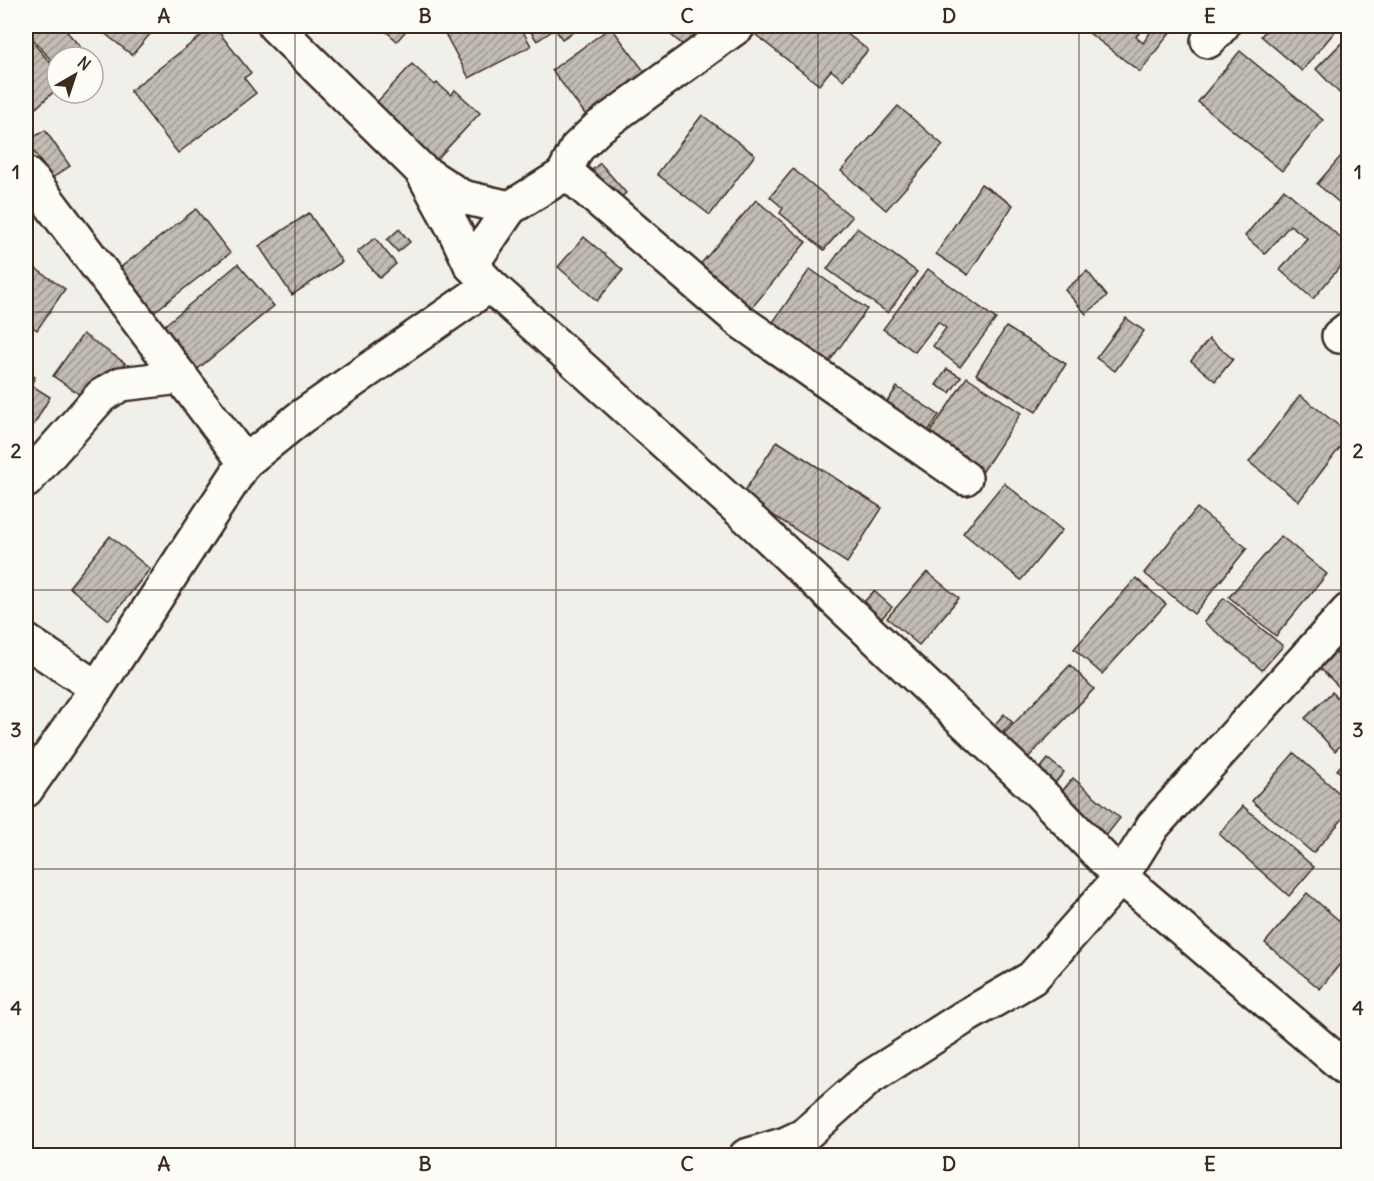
<svg xmlns="http://www.w3.org/2000/svg" width="1374" height="1181" font-family="Delius,sans-serif">
  <style>
    .building { fill: url(#building-hatch); stroke: #3b2a1e; stroke-width: 1.5; fill-rule: evenodd }
    .lines { fill: none; stroke-linecap: round; stroke-linejoin: round }
    .minor-casing { stroke: #3b2a1e; stroke-width: 38 }
    .minor { stroke: #fdfcf7; stroke-width: 33 }
    .grid { fill: none; stroke: #3b2a1e; stroke-width: 1.5; stroke-opacity: 0.55 }
    .neatline { fill: none; stroke: #3b2a1e; stroke-width: 2 }
    .grid-label { font-size: 20px; text-anchor: middle; font-weight: bold; fill: #3b2a1e }
  </style>
  <defs>
    <pattern id="building-hatch" width="6" height="6" patternUnits="userSpaceOnUse" patternTransform="scale(1.5)"><rect width="6" height="6" fill="#c1bcb4"/><path d="M-1 1l2-2M0 6l6-6M5 7l2-2" fill="none" stroke="#9e9992"/></pattern>
  </defs>
  <rect width="100%" height="100%" fill="#f1efea"/>
  <filter id="ink" filterUnits="userSpaceOnUse"><feTurbulence type="fractalNoise" baseFrequency=".0167" numOctaves="2"/><feDisplacementMap in="SourceGraphic" scale="12" xChannelSelector="R" yChannelSelector="G"/><feConvolveMatrix kernelMatrix="1 2 1 2 8 2 1 2 1" color-interpolation-filters="sRGB"/></filter>
  <g filter="url(#ink)">
    <!-- building -->
    <g class="building">
      <path d="M 34,26 L 62,26 L 89,57 L 57,57 L 57,67 L 27,32 Z"/>
      <path d="M 108,26 L 157,26 L 132,55 L 103,32 Z"/>
      <path d="M 214,26 L 251,73 L 244,78 L 256,93 L 178,153 L 130,91 Z"/>
      <path d="M 380,26 L 410,26 L 397,41 Z"/>
      <path d="M 441,26 L 520,26 L 531,46 L 469,78 Z"/>
      <path d="M 527,26 L 583,26 L 562,39 L 555,29 L 537,41 Z"/>
      <path d="M 669,26 L 705,26 L 713,33 L 695,55 L 665,30 Z"/>
      <path d="M 764,26 L 837,26 L 868,50 L 843,80 L 831,70 L 819,85 L 756,35 Z"/>
      <path d="M 1080,26 L 1175,26 L 1140,72 ZM 1143,28 L 1150,33 L 1143,43 L 1136,37 Z"/>
      <path d="M 1270,26 L 1331,26 L 1336,30 L 1302,71 L 1261,36 Z"/>
      <path d="M 611,27 L 650,79 L 591,122 L 552,70 Z"/>
      <path d="M 26,34 L 57,71 L 57,89 L 26,117 Z"/>
      <path d="M 1348,36 L 1348,102 L 1316,69 Z"/>
      <path d="M 1240,51 L 1323,120 L 1282,171 L 1198,102 Z"/>
      <path d="M 412,64 L 435,85 L 437,83 L 451,95 L 455,90 L 480,113 L 428,169 L 367,113 Z"/>
      <path d="M 898,106 L 943,145 L 886,210 L 841,171 Z"/>
      <path d="M 702,115 L 755,155 L 710,215 L 657,174 Z"/>
      <path d="M 45,130 L 70,166 L 52,178 L 27,142 Z"/>
      <path d="M 1348,148 L 1348,210 L 1317,184 Z"/>
      <path d="M 600,163 L 626,193 L 600,215 L 585,176 Z"/>
      <path d="M 793,169 L 852,217 L 824,250 L 780,213 L 783,208 L 770,197 Z"/>
      <path d="M 981,184 L 1013,205 L 968,275 L 936,254 Z"/>
      <path d="M 1284,189 L 1348,244 L 1348,257 L 1313,299 L 1280,270 L 1307,238 L 1290,225 L 1265,254 L 1245,236 Z"/>
      <path d="M 756,200 L 806,242 L 750,310 L 698,267 Z"/>
      <path d="M 196,209 L 230,253 L 141,322 L 107,278 Z"/>
      <path d="M 309,213 L 342,262 L 292,295 L 259,246 Z"/>
      <path d="M 857,228 L 917,272 L 888,313 L 827,269 Z"/>
      <path d="M 399,229 L 410,242 L 398,252 L 387,240 Z"/>
      <path d="M 584,237 L 623,270 L 597,301 L 558,267 Z"/>
      <path d="M 375,238 L 396,264 L 380,278 L 357,252 Z"/>
      <path d="M 26,262 L 65,289 L 37,330 L 26,322 Z"/>
      <path d="M 238,264 L 274,306 L 182,382 L 147,340 Z"/>
      <path d="M 810,269 L 867,309 L 827,365 L 771,325 Z"/>
      <path d="M 928,269 L 996,319 L 960,367 L 933,346 L 946,328 L 938,322 L 915,352 L 883,329 Z"/>
      <path d="M 1087,271 L 1107,296 L 1086,314 L 1065,290 Z"/>
      <path d="M 1126,318 L 1144,331 L 1115,371 L 1096,358 Z"/>
      <path d="M 1006,327 L 1066,364 L 1036,412 L 976,374 Z"/>
      <path d="M 83,334 L 125,363 L 95,405 L 53,376 Z"/>
      <path d="M 1209,339 L 1233,359 L 1215,381 L 1191,361 Z"/>
      <path d="M 947,369 L 961,377 L 950,393 L 936,385 Z"/>
      <path d="M 26,372 L 35,377 L 31,385 L 50,397 L 26,438 Z"/>
      <path d="M 967,377 L 1021,413 L 974,485 L 919,449 Z"/>
      <path d="M 897,387 L 939,415 L 914,452 L 872,424 Z"/>
      <path d="M 1300,395 L 1348,433 L 1348,437 L 1299,501 L 1249,462 Z"/>
      <path d="M 777,441 L 882,508 L 847,563 L 742,495 Z"/>
      <path d="M 1004,483 L 1062,530 L 1021,580 L 963,533 Z"/>
      <path d="M 1197,508 L 1247,548 L 1194,614 L 1144,573 Z"/>
      <path d="M 110,536 L 150,569 L 109,620 L 69,587 Z"/>
      <path d="M 1281,536 L 1327,574 L 1276,636 L 1229,597 Z"/>
      <path d="M 927,572 L 959,598 L 919,645 L 887,618 Z"/>
      <path d="M 1136,578 L 1166,604 L 1102,674 L 1074,649 Z"/>
      <path d="M 874,591 L 892,607 L 880,620 L 912,649 L 896,666 L 847,620 Z"/>
      <path d="M 1224,598 L 1283,646 L 1262,670 L 1204,622 Z"/>
      <path d="M 1348,636 L 1348,663 L 1335,650 Z"/>
      <path d="M 1335,652 L 1348,666 L 1348,696 L 1320,668 Z"/>
      <path d="M 1070,665 L 1094,689 L 1020,766 L 996,742 Z"/>
      <path d="M 1332,692 L 1348,709 L 1348,738 L 1335,751 L 1305,718 Z"/>
      <path d="M 1004,714 L 1012,722 L 996,740 L 988,732 Z"/>
      <path d="M 1294,753 L 1348,801 L 1348,813 L 1313,853 L 1252,801 Z"/>
      <path d="M 1348,757 L 1348,780 L 1337,770 Z"/>
      <path d="M 1048,759 L 1064,772 L 1051,788 L 1035,775 Z"/>
      <path d="M 1073,778 L 1120,818 L 1102,841 L 1054,801 Z"/>
      <path d="M 1243,806 L 1314,867 L 1289,896 L 1219,834 Z"/>
      <path d="M 1307,893 L 1348,928 L 1348,954 L 1320,989 L 1265,943 Z"/>
    </g>
    <g class="lines">
      <defs>
        <g id="minor">
          <path d="M 275,26 L 422,171 L 462,197 L 510,208"/>
          <path d="M 1208,41 L 1222,26"/>
          <path d="M 422,171 L 454,229 L 471,265 L 490,285 L 756,525 L 1040,793 L 1121,877 L 1348,1070"/>
          <path d="M 26,174 L 33,181 L 245,462"/>
          <path d="M 563,175 L 573,178 L 740,321 L 965,478"/>
          <path d="M 471,265 L 510,208 L 563,175 L 577,148 L 599,127 L 738,26"/>
          <path d="M 1339,336 L 1348,329"/>
          <path d="M 26,481 L 101,396 L 121,384 L 181,377"/>
          <path d="M 26,641 L 97,688"/>
          <path d="M 26,790 L 97,688 L 245,462 L 301,417 L 490,285"/>
          <path d="M 746,1156 L 786,1144 L 803,1136 L 869,1078 L 963,1018 L 1032,978 L 1121,877 L 1153,826 L 1348,611"/>
        </g>
      </defs>
      <!-- minor casing -->
      <use href="#minor" class="minor-casing"/>
      <!-- minor -->
      <use href="#minor" class="minor"/>
    </g>
  </g>
  <!-- grid -->
  <path class="grid" d="M 295,26 L 295,1156M 556,26 L 556,1156M 818,26 L 818,1156M 1079,26 L 1079,1156M 26,312 L 1348,312M 26,590 L 1348,590M 26,869 L 1348,869"/>
  <!-- margin -->
  <rect width="1374" height="1181" fill="none" stroke="#fdfcf7" stroke-width="66"/>
  <!-- north arrow -->
  <g transform="translate(75 75) rotate(39)"><circle r="28" fill="#fdfcf7" stroke="#afa8a0" stroke-width="1.5"/>
  <path d="M0-4.5L10 22L0 15L-10 22Z" fill="#3b2a1e"/>
  <text y="-9" font-size="16" font-weight="bold" text-anchor="middle" fill="#3b2a1e">N</text>
  </g>
  <rect x="33" y="33" width="1308" height="1115" class="neatline"/>
  <g class="grid-label">
    <text x="164" y="23">A</text>
    <text x="425" y="23">B</text>
    <text x="687" y="23">C</text>
    <text x="949" y="23">D</text>
    <text x="1210" y="23">E</text>
    <text x="16" y="179">1</text>
    <text x="1358" y="179">1</text>
    <text x="16" y="458">2</text>
    <text x="1358" y="458">2</text>
    <text x="16" y="737">3</text>
    <text x="1358" y="737">3</text>
    <text x="16" y="1015">4</text>
    <text x="1358" y="1015">4</text>
    <text x="164" y="1171">A</text>
    <text x="425" y="1171">B</text>
    <text x="687" y="1171">C</text>
    <text x="949" y="1171">D</text>
    <text x="1210" y="1171">E</text>
  </g>
</svg>
